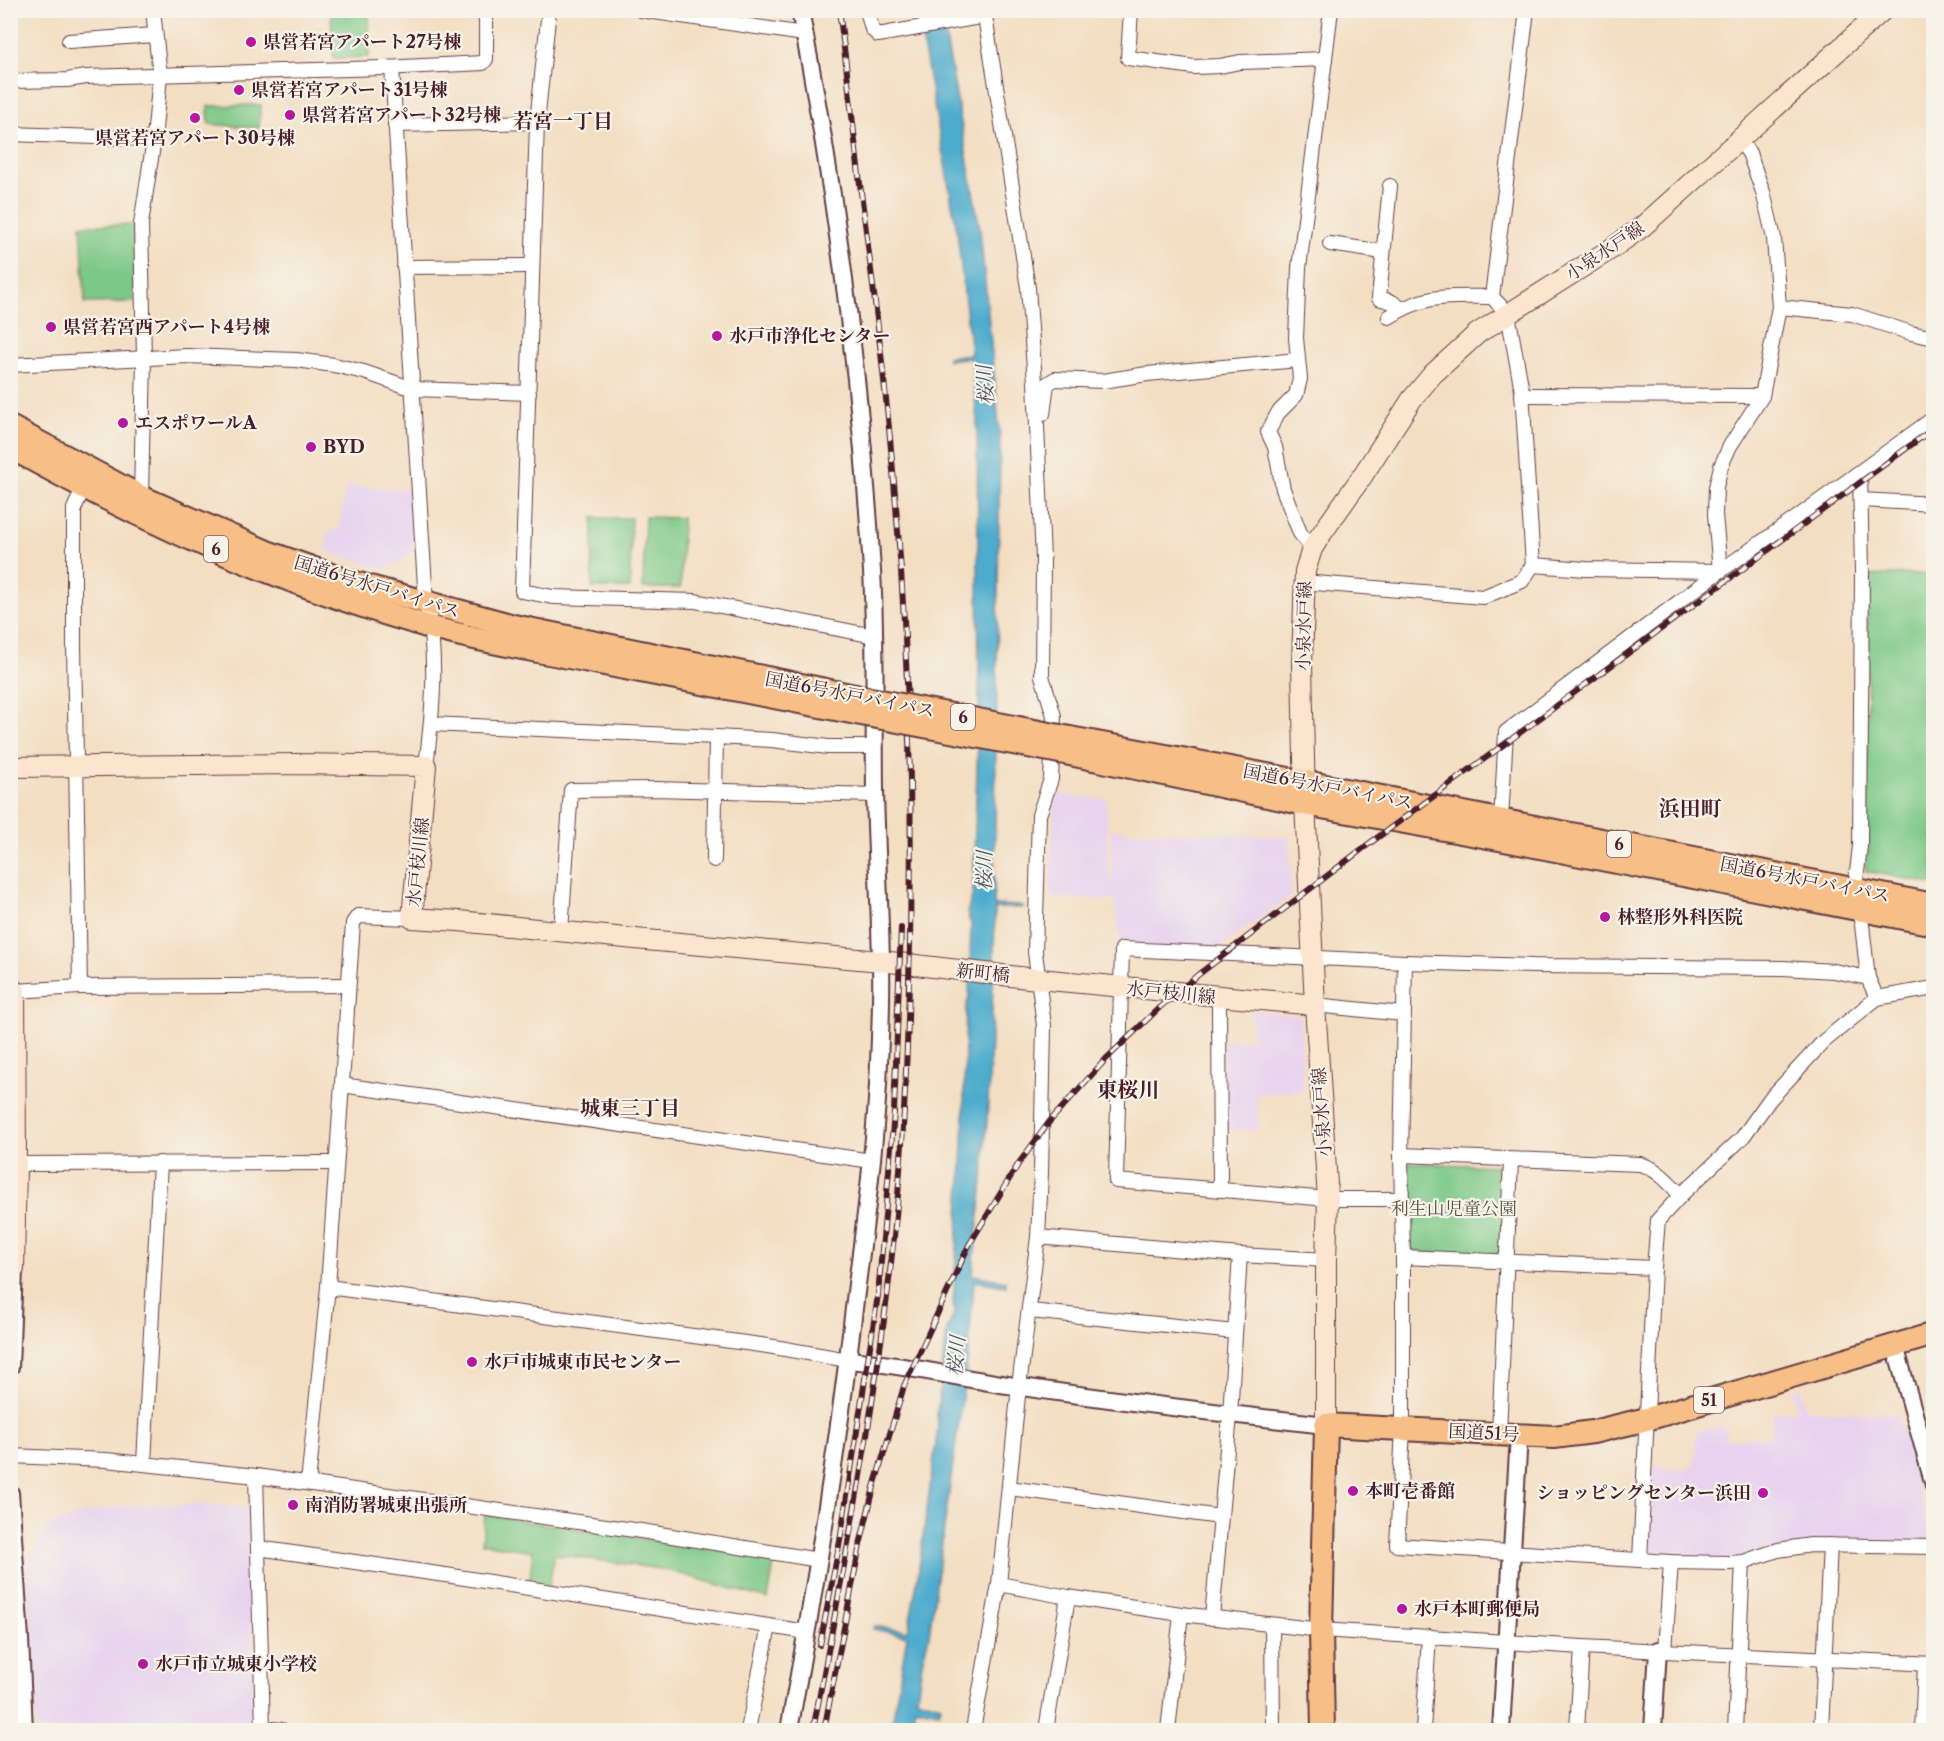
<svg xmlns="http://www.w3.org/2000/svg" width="1944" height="1741" font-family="'Libre Caslon Text','Noto Serif JP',serif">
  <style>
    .built { fill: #e7d2ef }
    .green { fill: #7cc886; stroke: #637458; stroke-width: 1.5 }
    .water { fill: #4eaccd; stroke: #4c667c; stroke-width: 1.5 }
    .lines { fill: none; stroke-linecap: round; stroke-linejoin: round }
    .minor-casing { stroke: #633c42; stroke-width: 16 }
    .tertiary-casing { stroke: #633c42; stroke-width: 20 }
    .secondary-casing { stroke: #633c42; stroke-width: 22 }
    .trunk-casing { stroke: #633c42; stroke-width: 26 }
    .minor { stroke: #fff; stroke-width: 14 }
    .tertiary { stroke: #fff; stroke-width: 16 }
    .secondary { stroke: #fce5cf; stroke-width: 20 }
    .trunk { stroke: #f7be87; stroke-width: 22 }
    .rail-casing { stroke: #4a1f2b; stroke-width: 6 }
    .rail { stroke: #f7f3e8; stroke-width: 4; stroke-dasharray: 11; stroke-linecap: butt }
    .trunk-bridge-casing { stroke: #633c42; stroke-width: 26; stroke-linecap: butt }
    .trunk-bridge { stroke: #f7be87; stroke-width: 22 }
    .poi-dot { fill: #b5179e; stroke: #f7f3e8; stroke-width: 2 }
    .labels { text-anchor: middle; stroke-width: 4.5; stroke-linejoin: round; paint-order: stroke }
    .shield { fill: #f7f3e8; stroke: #7e5f64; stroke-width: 1.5 }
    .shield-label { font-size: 16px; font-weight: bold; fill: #4a1f2b }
    .poi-label { font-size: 18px; font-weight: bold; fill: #4a1f2b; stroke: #f7f3e8; text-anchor: start }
    .street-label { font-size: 18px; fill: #4a1f2b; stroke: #f7f3e8 }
    .park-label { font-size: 18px; fill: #595246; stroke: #f7f3e8 }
    .neighbourhood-label { font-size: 20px; font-weight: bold; fill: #4a1f2b; stroke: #f7f3e8 }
    .water-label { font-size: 20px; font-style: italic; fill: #4c576c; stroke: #f7f3e8 }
    .quarter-label { font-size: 21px; font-weight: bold; fill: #4a1f2b; stroke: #f7f3e8 }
  </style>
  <rect width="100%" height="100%" fill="#f7f3e8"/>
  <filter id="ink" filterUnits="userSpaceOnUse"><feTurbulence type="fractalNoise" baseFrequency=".0167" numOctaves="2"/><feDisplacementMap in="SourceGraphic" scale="12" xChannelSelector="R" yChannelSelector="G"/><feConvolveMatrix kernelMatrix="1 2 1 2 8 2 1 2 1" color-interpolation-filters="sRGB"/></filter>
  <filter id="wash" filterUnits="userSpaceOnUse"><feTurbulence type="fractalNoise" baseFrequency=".008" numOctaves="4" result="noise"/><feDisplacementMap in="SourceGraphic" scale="24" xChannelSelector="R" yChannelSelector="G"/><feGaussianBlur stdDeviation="1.35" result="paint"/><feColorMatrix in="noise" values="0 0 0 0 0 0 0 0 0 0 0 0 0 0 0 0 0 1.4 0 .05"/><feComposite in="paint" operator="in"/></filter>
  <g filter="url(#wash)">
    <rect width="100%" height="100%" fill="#f3dec2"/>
    <!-- built -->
    <g class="built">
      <path d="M 346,486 L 412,490 L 414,551 L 387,570 L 325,550 L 328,531 L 338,532 Z"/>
      <path d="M 1055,794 L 1106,800 L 1109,880 L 1112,880 L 1111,830 L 1289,837 L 1292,895 L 1215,950 L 1121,947 L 1115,900 L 1052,898 L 1050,884 Z"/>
      <path d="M 1252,1010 L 1300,1017 L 1303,1091 L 1257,1094 L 1257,1130 L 1225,1130 L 1223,1040 L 1252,1040 Z"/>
      <path d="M 1800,1387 L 1807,1410 L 1898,1414 L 1932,1542 L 1877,1540 L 1736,1560 L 1646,1557 L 1651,1468 L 1690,1469 L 1694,1465 L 1697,1430 L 1725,1427 L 1727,1439 L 1770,1437 L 1773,1413 L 1798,1410 L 1792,1390 Z"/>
      <path d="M 201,1504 L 249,1509 L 254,1730 L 36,1730 L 27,1563 L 47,1526 L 88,1513 L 124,1506 Z"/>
    </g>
    <!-- green -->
    <g class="green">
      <path d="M 331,11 L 387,11 L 369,12 L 369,57 L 333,58 Z"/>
      <path d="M 261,105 L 259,128 L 209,124 L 208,106 Z"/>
      <path d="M 81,225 L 135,225 L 135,302 L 85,303 Z"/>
      <path d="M 645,517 L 682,518 L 681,588 L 643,588 Z"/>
      <path d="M 593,518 L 631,518 L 630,588 L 592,588 Z"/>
      <path d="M 1933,573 L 1933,884 L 1866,871 L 1865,858 L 1868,853 L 1867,576 Z"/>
      <path d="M 1409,1163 L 1502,1166 L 1504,1169 L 1501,1251 L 1497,1256 L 1414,1252 L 1410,1249 L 1410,1196 L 1405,1194 L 1405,1165 Z"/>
      <path d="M 485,1515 L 775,1558 L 768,1599 L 667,1570 L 554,1554 L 549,1587 L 529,1584 L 533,1551 L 482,1543 Z"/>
    </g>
    <!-- water -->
    <path class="water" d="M 941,10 L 980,230 L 1000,436 L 994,905 L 1023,906 L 1023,908 L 995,908 C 993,999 990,1089 983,1179 C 981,1211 974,1243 973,1275 L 1006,1281 L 1006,1286 L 974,1281 L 968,1356 L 929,1636 L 922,1662 L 917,1698 L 941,1705 L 939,1712 L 915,1707 L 911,1730 L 891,1730 L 907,1636 L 873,1629 L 874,1626 L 908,1631 L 917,1582 L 938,1428 L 937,1414 L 947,1329 L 955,1312 L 953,1305 C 957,1239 963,1174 964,1108 C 964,1075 965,1041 966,1008 L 969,996 L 971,924 L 967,913 L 973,893 L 979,702 L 977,420 L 971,358 L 948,360 L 948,357 L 971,354 L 957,231 L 917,11 Z"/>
  </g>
  <g filter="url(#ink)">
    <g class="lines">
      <defs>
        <g id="minor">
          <path d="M 549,10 L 537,122 L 522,591 L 553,597 L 695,601 L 874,636"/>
          <path d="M 641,10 L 804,34"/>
          <path d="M 867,10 L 872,29 L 878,35 L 985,16"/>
          <path d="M 1131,10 L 1128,58 L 1194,67 L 1220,66 L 1240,62 L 1325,59"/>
          <path d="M 69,41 L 155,35"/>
          <path d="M 392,68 L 426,602 C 438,657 433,710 426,766"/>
          <path d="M 10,81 L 67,80 L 86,77 L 383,68 L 483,63 L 486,59 L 486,10"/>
          <path d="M 395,125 L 537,122"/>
          <path d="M 10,134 L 154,139"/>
          <path d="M 1390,186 L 1379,298 L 1392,302 L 1402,309"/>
          <path d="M 1330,244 L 1383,252"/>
          <path d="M 404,267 L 526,266"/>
          <path d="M 1492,297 L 1527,10"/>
          <path d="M 1779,307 L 1852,314 L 1911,333 L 1934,338"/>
          <path d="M 10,365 L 187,356 L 296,360 L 334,365 L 364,372 L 413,389 L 529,393"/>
          <path d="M 1522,395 L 1762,396"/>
          <path d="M 1043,414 L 1047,384 L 1055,379 L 1103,381 L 1147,374 L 1298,360"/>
          <path d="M 1860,472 L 1862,572 L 1860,846 L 1855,889 L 1862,925 L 1868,978"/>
          <path d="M 141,497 L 144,358 L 141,224 L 154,139 L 160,76 L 153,10"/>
          <path d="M 1861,500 L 1934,504"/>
          <path d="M 1312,549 L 1300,533 L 1283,489 L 1275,447 L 1268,432 L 1278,413 L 1296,395 L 1300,379 L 1296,338 L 1299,268 L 1331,10"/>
          <path d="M 1533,565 L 1586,569 L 1720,571 L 1715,514 L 1716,487 L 1721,466 L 1730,446 L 1762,396 L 1779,307 L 1774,238 L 1763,192 L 1749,153 L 1739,140"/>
          <path d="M 1303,582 L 1483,597 L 1522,581 L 1533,565 L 1522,391 L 1508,314 L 1492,297 C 1449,297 1427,293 1389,317"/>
          <path d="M 431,724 L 716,737 L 772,740 L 828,747 L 875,747"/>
          <path d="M 1501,820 L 1506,732 L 1720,571 L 1795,519 L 1934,418"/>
          <path d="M 714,860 L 716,737"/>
          <path d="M 561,931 L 571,790 L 655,789 L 875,795"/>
          <path d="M 1405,962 L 1401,1155 L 1403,1257 L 1403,1428 L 1397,1545 L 1671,1562 L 1730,1563 L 1743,1562 L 1778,1550 L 1811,1545 L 1934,1547"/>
          <path d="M 80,987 L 74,645 L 74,509 L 83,488"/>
          <path d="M 15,991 L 80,987 L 348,985"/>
          <path d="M 1219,997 L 1220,1190"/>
          <path d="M 1315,1005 L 1403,1014"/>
          <path d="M 342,1085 L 872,1161"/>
          <path d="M 1401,1155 L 1640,1164 C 1658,1169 1668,1182 1681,1195"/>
          <path d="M 10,1164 L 335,1163"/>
          <path d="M 1401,1199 L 1328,1199 L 1116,1181 L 1122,949 L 1405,962 L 1534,966 L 1783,968 L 1834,971 L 1868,978 L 1877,998"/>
          <path d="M 1038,1237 L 1240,1255 L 1326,1260"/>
          <path d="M 1403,1257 L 1654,1268"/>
          <path d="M 328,1287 L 768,1346 L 848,1360"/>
          <path d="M 1030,1311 L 1235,1332"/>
          <path d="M 1499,1434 L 1511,1160"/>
          <path d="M 10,1456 L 106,1460 L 256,1476 L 641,1531 L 819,1560"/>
          <path d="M 144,1463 L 160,1163"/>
          <path d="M 256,1476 L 263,1730"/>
          <path d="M 308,1483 L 328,1287 L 353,923 L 358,916 L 412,918"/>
          <path d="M 1009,1488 L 1220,1517"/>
          <path d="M 258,1548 L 452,1576 L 807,1632"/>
          <path d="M 1640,1560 L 1654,1268 L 1658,1220 L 1681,1195 L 1742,1138 L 1770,1099 L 1824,1041 L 1877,998 L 1934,988"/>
          <path d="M 999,1584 L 1068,1597 L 1181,1614 L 1321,1630 L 1582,1647 L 1934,1664"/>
          <path d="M 1212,1618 L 1230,1415 L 1240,1255"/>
          <path d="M 1272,1625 L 1273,1730"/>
          <path d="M 1665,1651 L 1671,1562"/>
          <path d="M 263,1728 L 282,1730"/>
          <path d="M 748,1730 L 769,1626"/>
          <path d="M 973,1730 L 999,1584 L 1019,1386 L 1038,1237 L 1041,1173 L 1044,1026 L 1035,952 L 1039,815 L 1051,779 L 1054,716 L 1042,676 L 1043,559 L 1035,382 L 1028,288 L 984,10"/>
          <path d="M 1046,1730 L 1068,1597"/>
          <path d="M 1168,1730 L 1181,1614"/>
          <path d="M 1423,1730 L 1429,1636"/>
          <path d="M 1577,1730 L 1582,1647"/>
          <path d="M 1735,1730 L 1743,1562"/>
          <path d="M 1821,1730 L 1830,1545"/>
          <path d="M 1922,1730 L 1925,1664"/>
        </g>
        <g id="tertiary">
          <path d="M 1895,1346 L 1934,1485"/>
          <path d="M 848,1360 C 900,1364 950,1376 1001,1384 C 1109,1400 1217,1413 1326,1425"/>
          <path d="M 10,1367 L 14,1269"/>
          <path d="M 10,1493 L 20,1639 L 24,1730"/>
          <path d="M 789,1730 C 816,1585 839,1439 856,1292 C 865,1223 874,1154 878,1084 C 880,1044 882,1003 881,963 C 880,905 876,847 875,789 C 874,716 876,643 872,571 C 861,383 836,195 800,10"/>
          <path d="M 1501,1730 L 1519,1436"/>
          <path d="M 1653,1730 L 1658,1650"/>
        </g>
        <g id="secondary">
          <path d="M 10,767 L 295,764 L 426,766 L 412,918 L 459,921 L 635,939 L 881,961 L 1028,978 L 1315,1005"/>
          <path d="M 10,991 L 15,991 L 16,1164 L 14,1269 L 10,1269"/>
          <path d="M 1326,1425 L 1326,1260 L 1328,1199 L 1315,1005 L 1305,804 L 1302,664 L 1305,571 L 1312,549 L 1320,536 L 1361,478 L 1412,399 L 1433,374 L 1478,333 L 1611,249 L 1642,227 L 1883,10"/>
        </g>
        <g id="trunk">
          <path d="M 10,427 L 141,497 L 267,552 L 348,581 L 514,626 L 855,696"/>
          <path d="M 10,447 C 143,522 283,585 430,627 C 482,642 536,650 589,661 C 678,678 767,696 856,713"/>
          <path d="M 1070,738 L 1305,782 L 1934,905"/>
          <path d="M 1070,754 L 1305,804 L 1499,839 L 1934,924"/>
          <path d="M 1323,1730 L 1321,1630 L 1326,1425 L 1554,1437 L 1593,1432 L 1647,1419 L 1934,1334"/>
        </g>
      </defs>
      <!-- minor casing -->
      <use href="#minor" class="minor-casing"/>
      <!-- tertiary casing -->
      <use href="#tertiary" class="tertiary-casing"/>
      <!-- secondary casing -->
      <use href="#secondary" class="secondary-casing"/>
      <!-- trunk casing -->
      <use href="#trunk" class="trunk-casing"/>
      <!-- minor -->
      <use href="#minor" class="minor"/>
      <!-- tertiary -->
      <use href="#tertiary" class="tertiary"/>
      <!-- secondary -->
      <use href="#secondary" class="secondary"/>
      <!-- trunk -->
      <use href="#trunk" class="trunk"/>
      <defs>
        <g id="rail">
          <path d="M 820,1645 L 840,1541 L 878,1295 L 894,1113 L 901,928"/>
          <path d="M 813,1730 C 852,1526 893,1320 904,1111 C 915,906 913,699 895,494 C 887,396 875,298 862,200 C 854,137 848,74 839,10"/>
          <path d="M 824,1730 L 860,1545 L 874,1487 L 904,1386 L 969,1245 L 1019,1163 L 1050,1121 L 1106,1059 L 1160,1007 L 1199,974 L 1366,846 L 1934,428"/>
        </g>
      </defs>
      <!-- rail casing -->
      <use href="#rail" class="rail-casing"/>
      <!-- rail -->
      <use href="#rail" class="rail"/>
      <defs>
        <g id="trunk-bridge">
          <path d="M 855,696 L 1070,738"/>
          <path d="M 856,713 L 1070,754"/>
        </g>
      </defs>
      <!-- trunk-bridge casing -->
      <use href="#trunk-bridge" class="trunk-bridge-casing"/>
      <!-- trunk-bridge -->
      <use href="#trunk-bridge" class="trunk-bridge"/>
    </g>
  </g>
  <!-- markers -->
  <g class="poi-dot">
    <circle cx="251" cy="42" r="6"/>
    <circle cx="239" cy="90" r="6"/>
    <circle cx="290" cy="115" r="6"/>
    <circle cx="195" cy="118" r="6"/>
    <circle cx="51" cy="327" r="6"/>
    <circle cx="717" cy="336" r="6"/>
    <circle cx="123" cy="423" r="6"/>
    <circle cx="311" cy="447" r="6"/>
    <circle cx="1605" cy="917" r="6"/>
    <circle cx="472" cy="1362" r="6"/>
    <circle cx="1353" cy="1491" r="6"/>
    <circle cx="1763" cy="1493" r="6"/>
    <circle cx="293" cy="1505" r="6"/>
    <circle cx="1402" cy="1609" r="6"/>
    <circle cx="143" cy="1664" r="6"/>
  </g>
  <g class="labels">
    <!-- shield labels -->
    <g class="shield">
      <rect x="204" y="536" width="24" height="26" rx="4.5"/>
      <rect x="951" y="704" width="24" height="26" rx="4.5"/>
      <rect x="1607" y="831" width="24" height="26" rx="4.5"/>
      <rect x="1694" y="1387" width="30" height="26" rx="4.5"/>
    </g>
    <g class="shield-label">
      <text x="216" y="555">6</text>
      <text x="963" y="723">6</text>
      <text x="1619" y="850">6</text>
      <text x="1709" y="1406">51</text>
    </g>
    <!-- poi labels -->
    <g class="poi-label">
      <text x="263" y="48">県営若宮アパート27号棟</text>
      <text x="251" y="96">県営若宮アパート31号棟</text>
      <text x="302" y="121">県営若宮アパート32号棟</text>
      <text x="195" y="144" text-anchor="middle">県営若宮アパート30号棟</text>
      <text x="63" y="333">県営若宮西アパート4号棟</text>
      <text x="729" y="342">水戸市浄化センター</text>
      <text x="135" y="429">エスポワールA</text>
      <text x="323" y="453">BYD</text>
      <text x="1617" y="923">林整形外科医院</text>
      <text x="484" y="1368">水戸市城東市民センター</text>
      <text x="1365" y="1497">本町壱番館</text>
      <text x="1751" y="1499" text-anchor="end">ショッピングセンター浜田</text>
      <text x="305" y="1511">南消防署城東出張所</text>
      <text x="1414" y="1615">水戸本町郵便局</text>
      <text x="155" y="1670">水戸市立城東小学校</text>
    </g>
    <!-- street labels -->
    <g class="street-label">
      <text transform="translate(1605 251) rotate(-34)" y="6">小泉水戸線</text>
      <text transform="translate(377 587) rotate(17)" y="6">国道6号水戸バイパス</text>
      <text transform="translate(1304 626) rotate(-89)" y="6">小泉水戸線</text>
      <text transform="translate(850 695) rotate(11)" y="6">国道6号水戸バイパス</text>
      <text transform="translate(1328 787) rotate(11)" y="6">国道6号水戸バイパス</text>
      <text transform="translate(418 862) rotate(-84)" y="6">水戸枝川線</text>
      <text transform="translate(1805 880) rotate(11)" y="6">国道6号水戸バイパス</text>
      <text transform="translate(983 973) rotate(6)" y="6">新町橋</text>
      <text transform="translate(1171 993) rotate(6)" y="6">水戸枝川線</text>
      <text transform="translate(1322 1112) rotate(-94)" y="6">小泉水戸線</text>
      <text transform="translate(1484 1433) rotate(3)" y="6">国道51号</text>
    </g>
    <!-- park labels -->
    <g class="park-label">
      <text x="1454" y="1215">利生山児童公園</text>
    </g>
    <!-- neighbourhood labels -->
    <g class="neighbourhood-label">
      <text x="563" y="128">若宮一丁目</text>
      <text x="630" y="1115">城東三丁目</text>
    </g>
    <!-- water labels -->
    <g class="water-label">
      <text transform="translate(985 385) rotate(-94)" y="7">桜川</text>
      <text transform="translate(984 871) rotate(-89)" y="7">桜川</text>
      <text transform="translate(956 1356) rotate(-85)" y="7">桜川</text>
    </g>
    <!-- quarter labels -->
    <g class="quarter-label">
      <text x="1690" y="816">浜田町</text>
      <text x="1128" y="1097">東桜川</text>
    </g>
  </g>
  <!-- margin -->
  <rect width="1944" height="1741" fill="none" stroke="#f7f3e8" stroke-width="36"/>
</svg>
